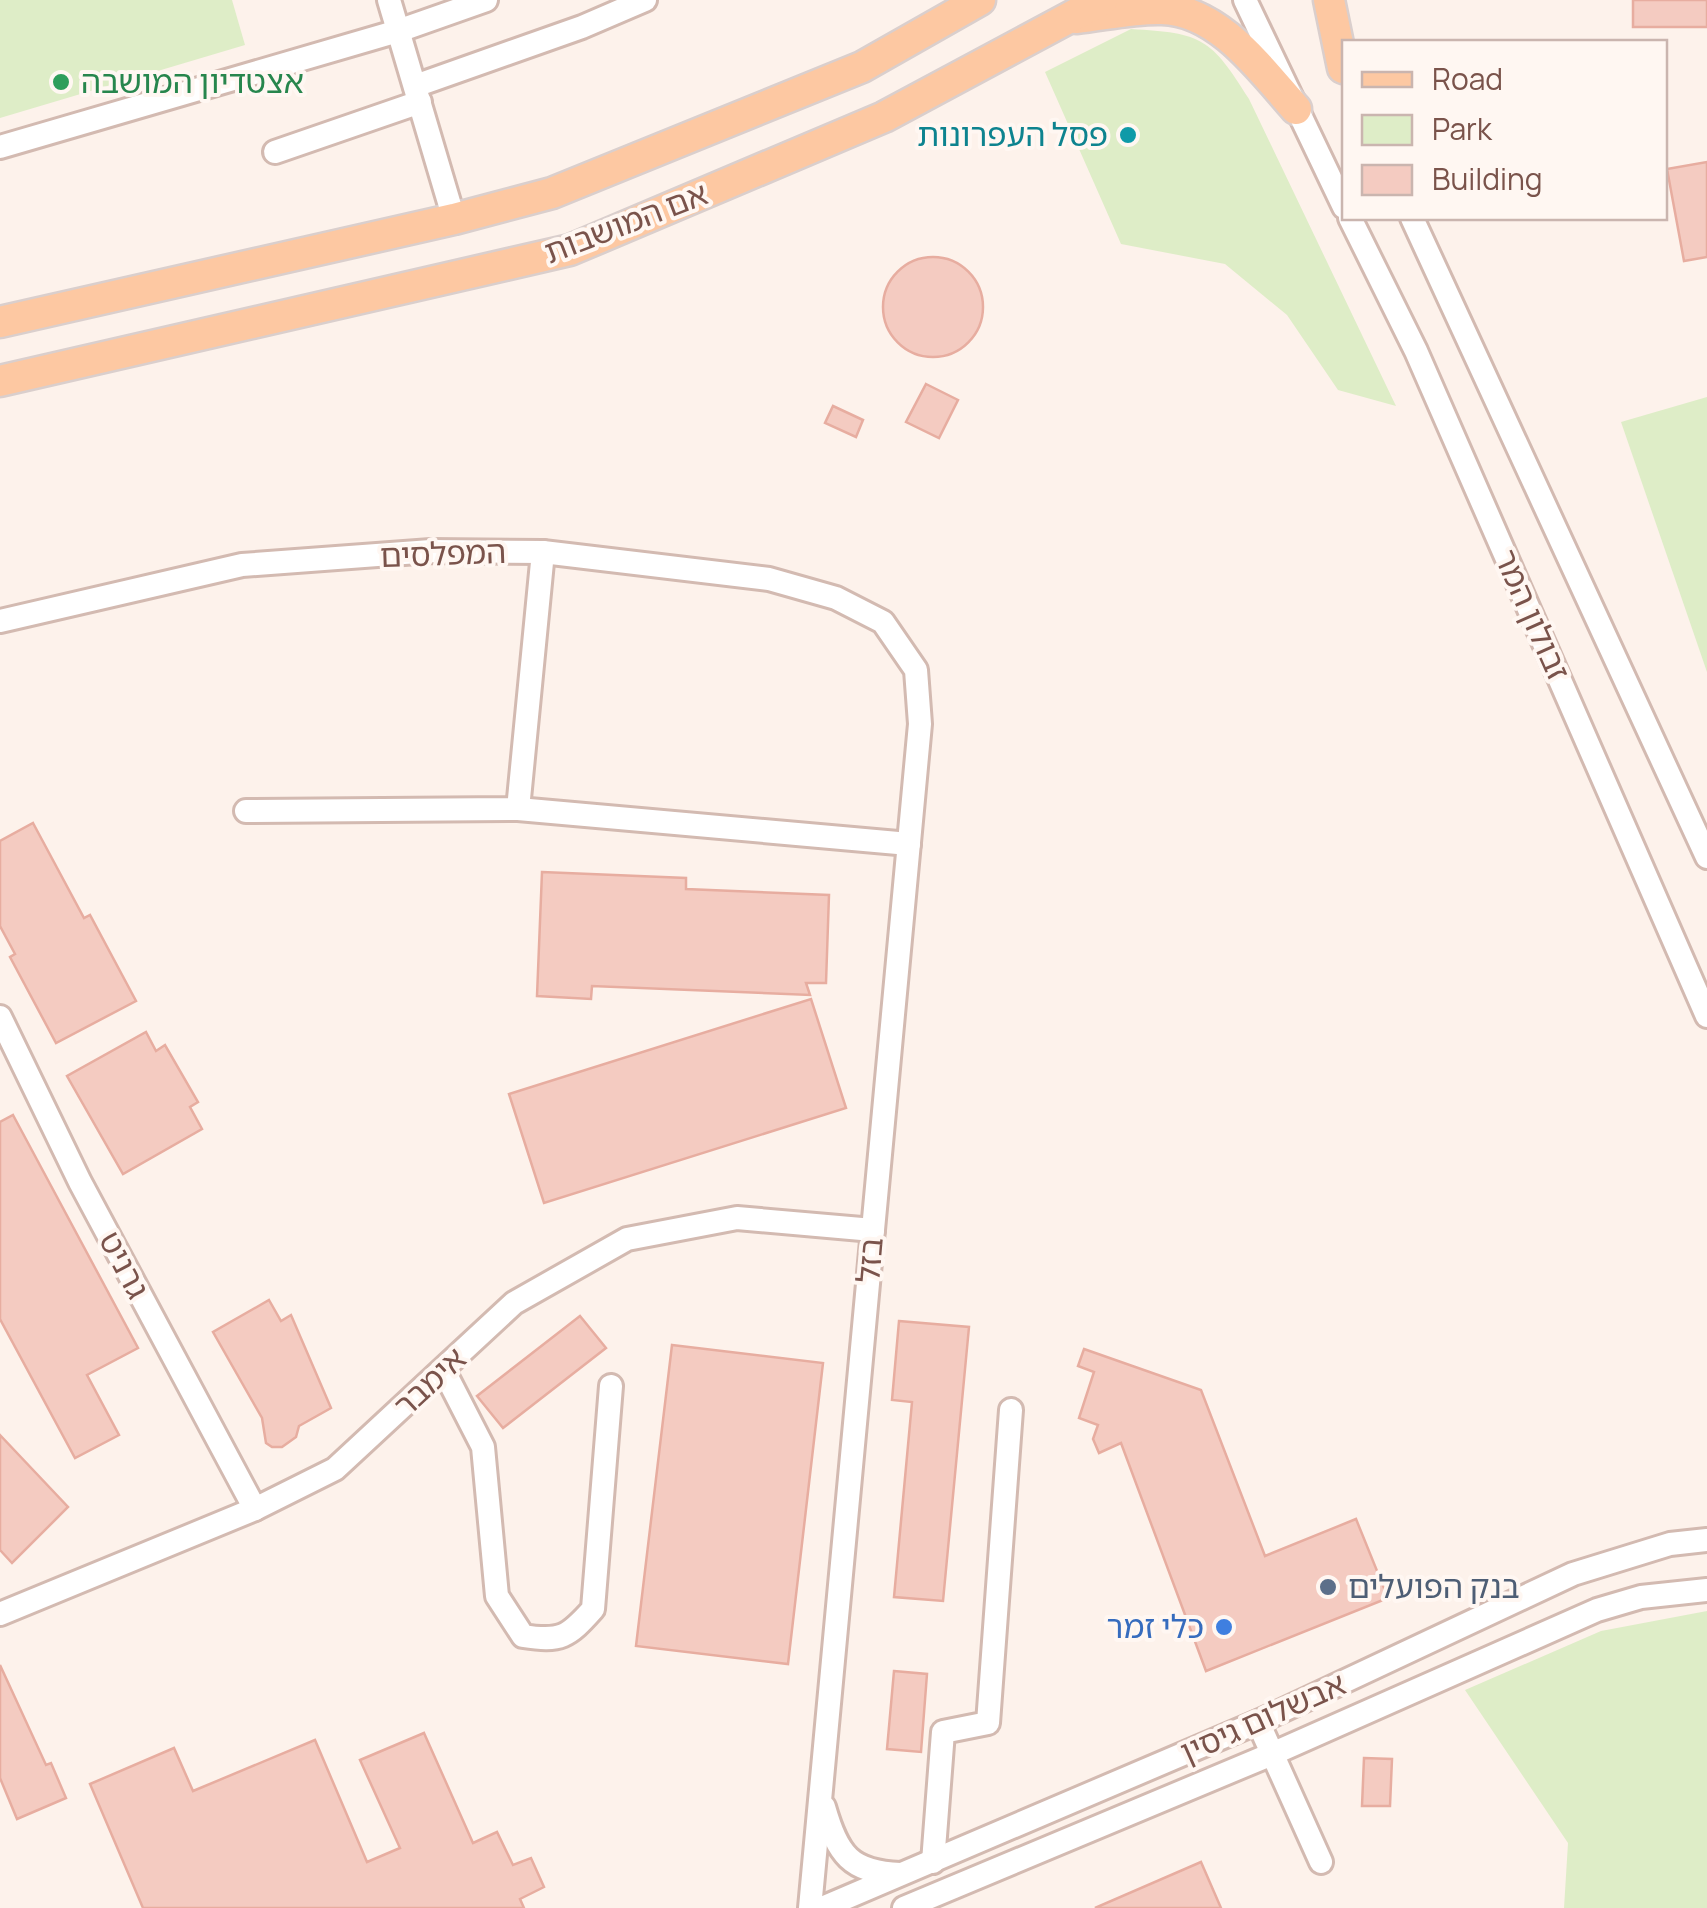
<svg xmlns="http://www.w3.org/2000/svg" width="1707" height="1908" font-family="Manrope,'Noto Sans Hebrew',sans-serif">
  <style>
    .green { fill: #deedc7 }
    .building { fill: #f4cbc1; stroke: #e7ada0; stroke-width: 2.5 }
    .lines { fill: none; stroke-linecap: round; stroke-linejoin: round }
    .minor-casing { stroke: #d3bab1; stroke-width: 28 }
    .major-casing { stroke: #dacfcd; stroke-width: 35 }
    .minor { stroke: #fff; stroke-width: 22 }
    .major { stroke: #fdc8a2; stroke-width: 30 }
    .leisure-dot { fill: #2e9e5b; stroke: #fff7f2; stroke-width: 4 }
    .culture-dot { fill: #0f9aa8; stroke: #fff7f2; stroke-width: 4 }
    .service-dot { fill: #5c6f8a; stroke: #fff7f2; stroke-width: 4 }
    .shop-dot { fill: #3f7fe0; stroke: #fff7f2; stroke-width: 4 }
    .labels { text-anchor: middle; stroke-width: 8; stroke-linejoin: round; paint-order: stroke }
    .leisure-label { font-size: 32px; fill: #27864d; stroke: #fff7f2; text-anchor: start }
    .culture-label { font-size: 32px; fill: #0d838f; stroke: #fff7f2; text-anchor: end }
    .street-label { font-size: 32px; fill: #7a534b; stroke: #fff7f2 }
    .service-label { font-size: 32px; fill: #4e5e75; stroke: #fff7f2; text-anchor: start }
    .shop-label { font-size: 32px; fill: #366cbe; stroke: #fff7f2; text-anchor: end }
  </style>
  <rect width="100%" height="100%" fill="#fdf2eb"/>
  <!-- green -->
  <g class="green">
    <path d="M 0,0 L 232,0 L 245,45 L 0,118 Z"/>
    <path d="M 1131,29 C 1202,33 1211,38 1249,99 L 1396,406 L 1338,390 L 1287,315 L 1225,264 L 1121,244 L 1045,72 Z"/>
    <path d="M 1707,397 L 1707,672 L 1621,422 Z"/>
    <path d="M 1707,1611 L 1707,1908 L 1564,1908 L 1568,1843 L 1465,1690 L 1601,1631 Z"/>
  </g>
  <!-- building -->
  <g class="building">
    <rect x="1633" y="0" width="74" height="27"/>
    <path d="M 1707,162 L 1707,257 L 1684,261 L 1667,169 Z"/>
    <circle cx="933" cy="307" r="50"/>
    <path d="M 926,384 L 958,400 L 939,438 L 906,422 Z"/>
    <path d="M 833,406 L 863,420 L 856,437 L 825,423 Z"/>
    <path d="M 33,823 L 84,918 L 90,915 L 136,1001 L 56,1043 L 10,957 L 15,954 L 0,926 L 0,841 Z"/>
    <path d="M 542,872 L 686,878 L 686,889 L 829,895 L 826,983 L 806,983 L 810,995 L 592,986 L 591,999 L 537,996 Z"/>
    <path d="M 811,999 L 846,1108 L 544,1203 L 509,1094 Z"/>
    <path d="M 146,1032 L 156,1051 L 165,1045 L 198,1102 L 190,1107 L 202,1129 L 123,1174 L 67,1076 Z"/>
    <path d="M 13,1115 L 138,1348 L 87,1375 L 119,1435 L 75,1458 L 0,1319 L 0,1122 Z"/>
    <path d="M 269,1300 L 281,1321 L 291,1315 L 331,1408 L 299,1426 L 296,1437 L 282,1447 L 272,1447 L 266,1443 L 262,1418 L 213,1332 Z"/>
    <path d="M 580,1316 L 606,1348 L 503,1428 L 477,1396 Z"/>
    <path d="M 899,1321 L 969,1327 L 943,1601 L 894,1597 L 912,1402 L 892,1400 Z"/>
    <path d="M 672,1345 L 823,1363 L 788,1664 L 636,1646 Z"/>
    <path d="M 1084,1349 L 1201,1390 L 1265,1556 L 1356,1519 L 1388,1598 L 1206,1671 L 1121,1443 L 1099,1453 L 1093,1439 L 1098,1425 L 1079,1418 L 1094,1372 L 1078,1366 Z"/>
    <path d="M 0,1435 L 68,1507 L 12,1563 L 0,1550 Z"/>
    <path d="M 0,1665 L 46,1765 L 51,1763 L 66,1798 L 17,1819 L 0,1778 Z"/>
    <path d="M 894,1671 L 927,1674 L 921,1752 L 887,1749 Z"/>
    <path d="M 424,1733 L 473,1843 L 497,1832 L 513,1865 L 531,1858 L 544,1887 L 520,1899 L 524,1908 L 143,1908 L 90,1784 L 174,1748 L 193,1791 L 315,1740 L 367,1862 L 400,1848 L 360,1760 Z"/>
    <path d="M 1364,1758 L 1392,1759 L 1390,1806 L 1362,1806 Z"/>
    <path d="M 1201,1862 L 1221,1908 L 1095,1908 Z"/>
  </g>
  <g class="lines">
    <defs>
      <g id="minor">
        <path d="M 389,0 L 454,219"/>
        <path d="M 1245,0 L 1344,207"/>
        <path d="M 415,86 L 582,27 L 645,0"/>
        <path d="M 0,147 L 398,31 L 486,0"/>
        <path d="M 275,152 L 420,102"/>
        <path d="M 1350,218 L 1416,351 L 1707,1016"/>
        <path d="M 1412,218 L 1707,857"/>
        <path d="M 0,621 L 242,565 L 431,551 L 543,552 L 769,579 L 836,598 L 883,622 L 916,670 L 920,724 L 810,1908"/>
        <path d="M 518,809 L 909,844"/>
        <path d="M 246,811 L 518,809 L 543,552"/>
        <path d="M 0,1017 L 80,1182 L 255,1509"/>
        <path d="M 444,1371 L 483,1447 L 497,1596 L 523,1636 C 561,1642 568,1637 593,1609 L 611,1386"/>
        <path d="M 0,1614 L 255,1509 L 335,1469 L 514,1303 L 627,1239 L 737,1218 L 873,1230"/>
        <path d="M 1258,1722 L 1321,1862"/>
        <path d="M 824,1807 C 838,1855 850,1872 900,1874"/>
        <path d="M 933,1862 L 943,1732 L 988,1723 L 1011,1410"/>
        <path d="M 822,1908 L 1258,1722 L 1573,1574 L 1670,1544 L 1707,1540"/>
        <path d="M 904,1908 L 1272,1754 L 1597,1610 L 1641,1597 L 1707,1590"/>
      </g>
      <g id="major">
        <path d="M 1329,0 L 1343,68"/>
        <path d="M 1076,18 C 1104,15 1134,8 1162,9 C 1219,10 1262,71 1296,109"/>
        <path d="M 0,322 L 454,219 L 552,193 L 862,67 L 980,0"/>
        <path d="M 0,381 L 570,250 L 884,117 L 1102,0"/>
      </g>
    </defs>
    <!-- minor casing -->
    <use href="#minor" class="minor-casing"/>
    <!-- major casing -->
    <use href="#major" class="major-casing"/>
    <!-- minor -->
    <use href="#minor" class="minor"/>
    <!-- major -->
    <use href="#major" class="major"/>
  </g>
  <!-- markers -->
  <circle class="leisure-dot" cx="61" cy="82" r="10"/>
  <circle class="culture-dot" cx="1128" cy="135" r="10"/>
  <circle class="service-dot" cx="1328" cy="1587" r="10"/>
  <circle class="shop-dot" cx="1224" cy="1627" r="10"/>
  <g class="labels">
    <!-- leisure labels -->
    <g class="leisure-label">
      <text x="81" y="93">אצטדיון המושבה</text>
    </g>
    <!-- culture labels -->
    <g class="culture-label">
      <text x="1108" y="146">פסל העפרונות</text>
    </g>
    <!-- street labels -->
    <g class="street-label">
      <text transform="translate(626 223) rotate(-21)" y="11">אם המושבות</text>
      <text transform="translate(443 554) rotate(-2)" y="11">המפלסים</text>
      <text transform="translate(1532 615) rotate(66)" y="11">זבולון המר</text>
      <text transform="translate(870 1260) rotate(-85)" y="11">בזל</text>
      <text transform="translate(124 1265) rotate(62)" y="11">גרניט</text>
      <text transform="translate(430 1382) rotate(-43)" y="11">אימבר</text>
      <text transform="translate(1263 1718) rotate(-24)" y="11">אבשלום גיסין</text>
    </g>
    <!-- service labels -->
    <g class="service-label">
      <text x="1348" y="1598">בנק הפועלים</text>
    </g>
    <!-- shop labels -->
    <g class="shop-label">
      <text x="1204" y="1638">כלי זמר</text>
    </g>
  </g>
  <!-- legend -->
  <rect x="1342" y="40" width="325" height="180" fill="#fff7f2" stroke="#cab5af" stroke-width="2.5"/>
  <rect x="1362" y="72" width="50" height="15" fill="#fdc8a2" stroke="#cab5af" stroke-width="2.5"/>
  <text x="1432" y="90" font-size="30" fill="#7a534b">Road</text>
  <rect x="1362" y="115" width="50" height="30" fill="#deedc7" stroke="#cab5af" stroke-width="2.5"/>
  <text x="1432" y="140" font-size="30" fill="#7a534b">Park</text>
  <rect x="1362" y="165" width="50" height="30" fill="#f4cbc1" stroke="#cab5af" stroke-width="2.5"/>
  <text x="1432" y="190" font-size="30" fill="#7a534b">Building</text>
</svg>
